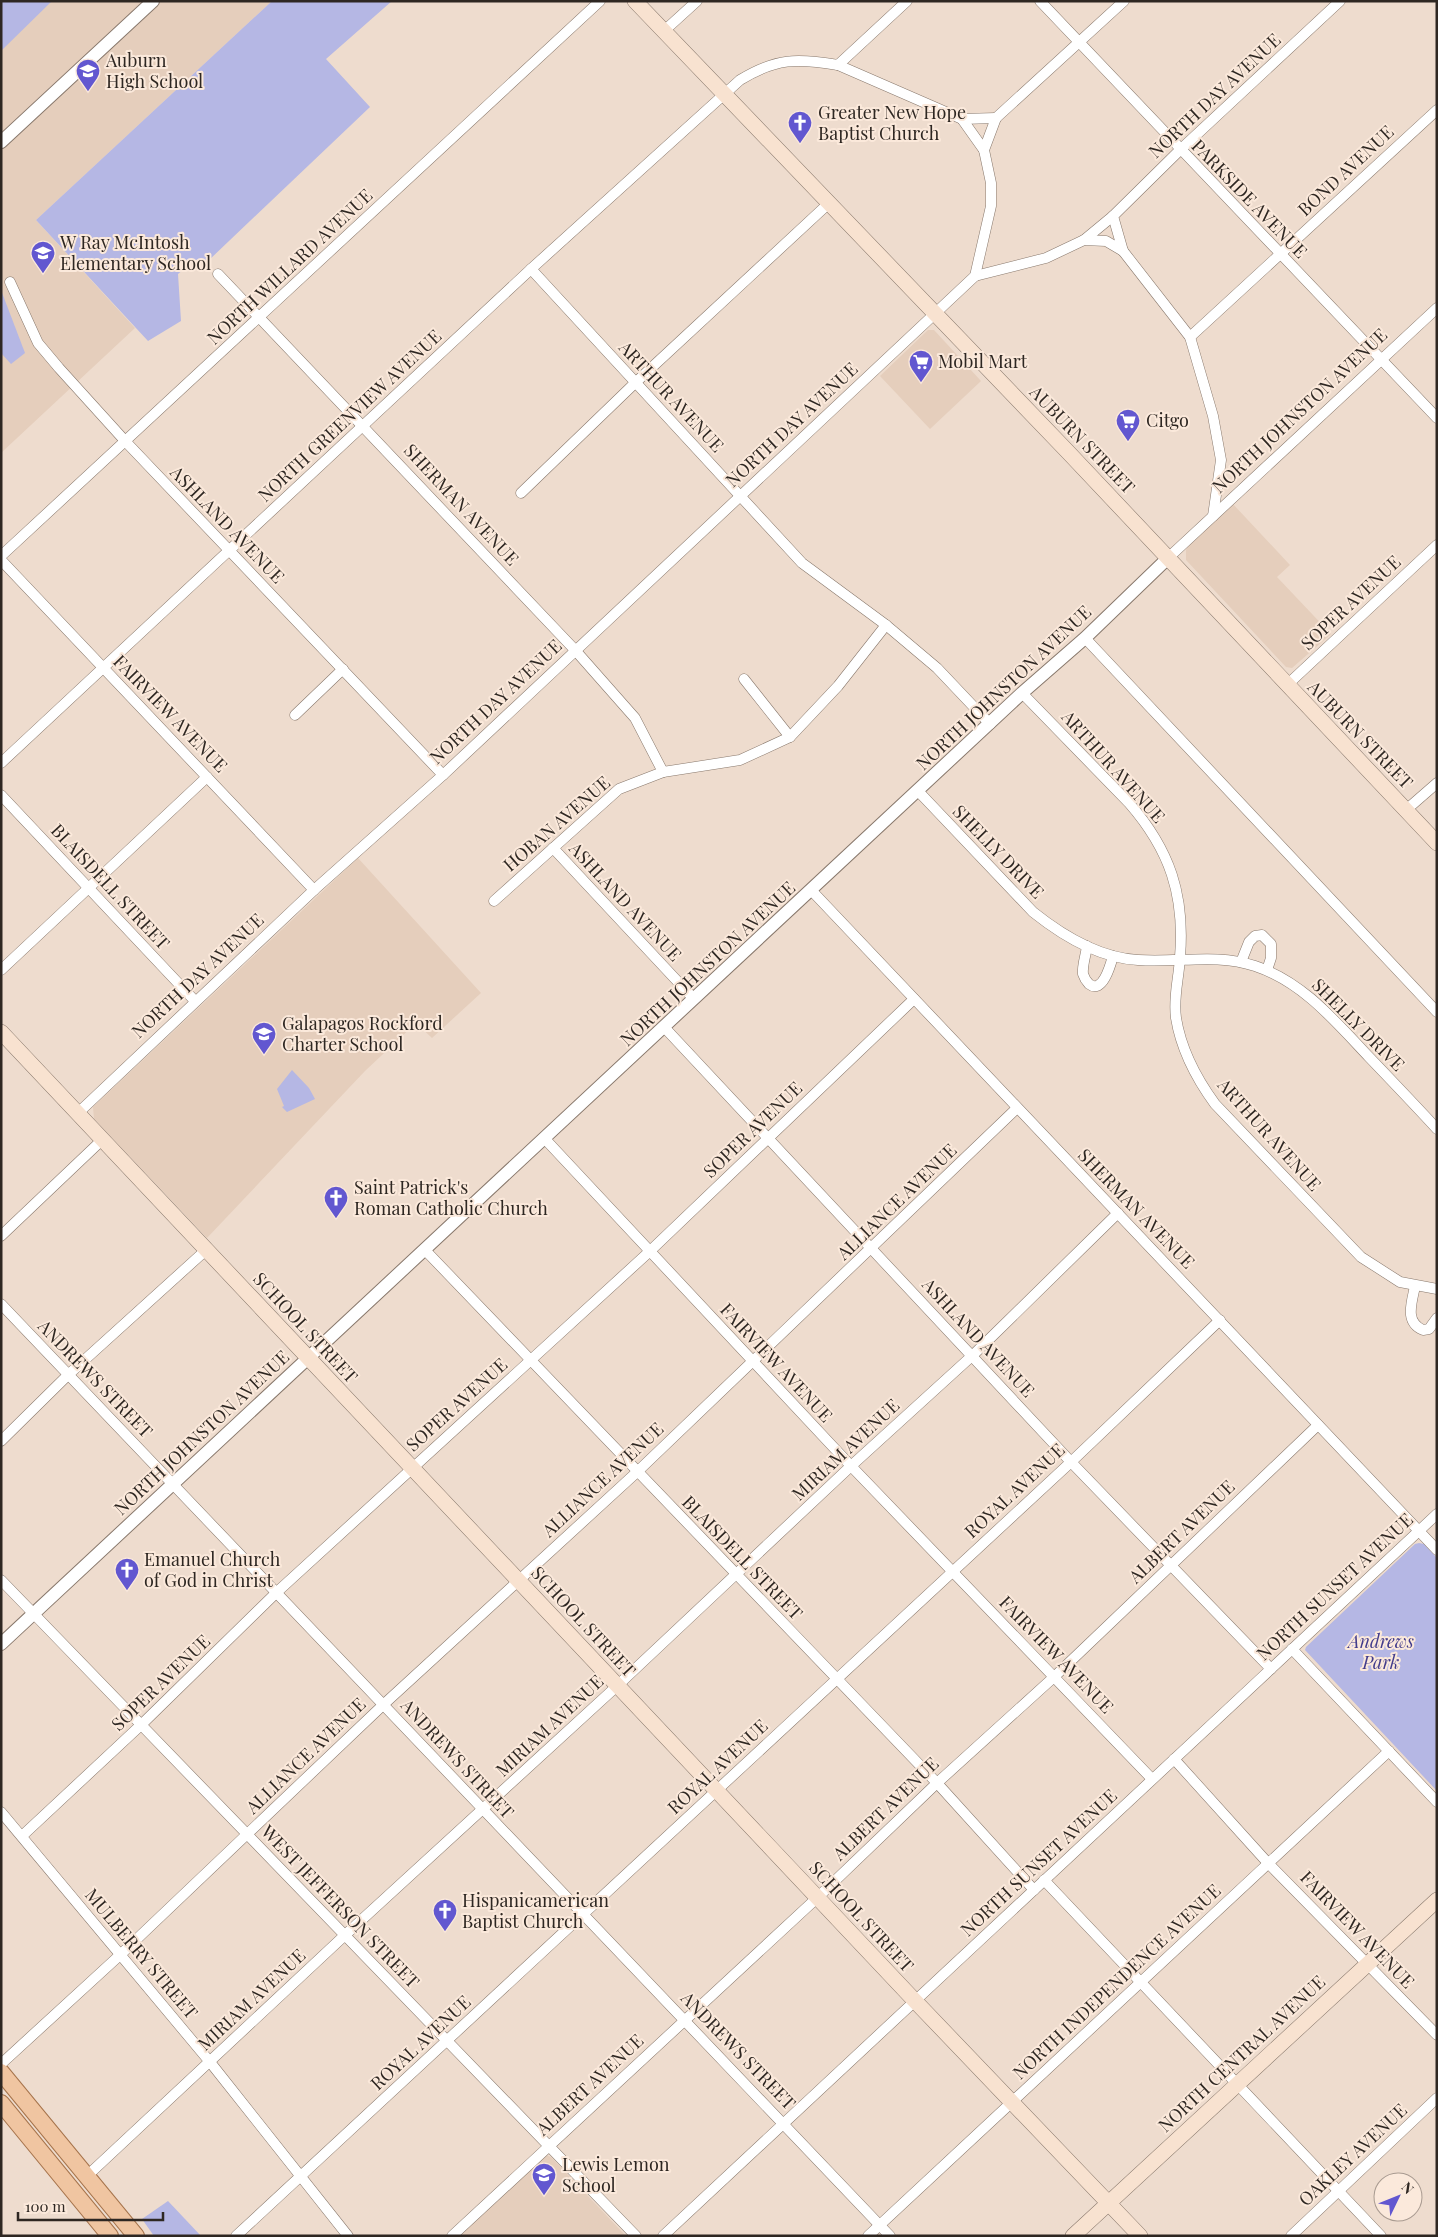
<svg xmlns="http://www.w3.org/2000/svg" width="1438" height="2237" font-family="'Playfair Display',serif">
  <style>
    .built { fill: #e5cebc }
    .green { fill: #b5b7e4 }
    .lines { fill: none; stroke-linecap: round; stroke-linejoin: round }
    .minor-casing { stroke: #88786c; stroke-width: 11 }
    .tertiary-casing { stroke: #88786c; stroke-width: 14 }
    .secondary-casing { stroke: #88786c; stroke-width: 16 }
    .primary-casing { stroke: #a6744c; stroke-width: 18 }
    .minor { stroke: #fff; stroke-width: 10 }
    .tertiary { stroke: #fff; stroke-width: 12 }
    .secondary { stroke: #f8e2d0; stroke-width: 15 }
    .primary { stroke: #f0c5a1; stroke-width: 16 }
    .labels { text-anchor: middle; stroke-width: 4; stroke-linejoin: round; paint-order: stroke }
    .poi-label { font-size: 18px; fill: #2e2722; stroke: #fbe9db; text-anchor: start }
    .street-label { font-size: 18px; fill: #2e2722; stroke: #fbe9db }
    .park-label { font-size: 18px; font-style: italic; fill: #423c8c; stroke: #fbe9db }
  </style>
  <rect width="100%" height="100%" fill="#eedcce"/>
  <!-- built -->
  <g class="built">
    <path d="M 1,1 L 272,1 L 36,220 L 135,328 L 1,453 Z"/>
    <path d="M 928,330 L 934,330 L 981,381 L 930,429 L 880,376 Z"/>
    <path d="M 1232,503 L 1290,565 L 1277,577 L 1331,634 L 1292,668 L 1286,667 L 1186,560 L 1186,550 L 1189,544 Z"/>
    <path d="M 358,858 L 481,993 L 432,1038 L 416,1023 L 365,1071 L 207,1238 L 94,1119 L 93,1107 Z"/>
    <path d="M 546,2155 L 551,2157 L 626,2236 L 457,2236 Z"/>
  </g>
  <!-- green -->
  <g class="green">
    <path d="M 1,1 L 52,1 L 1,51 Z"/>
    <path d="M 272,1 L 392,1 L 326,59 L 370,107 L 208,261 L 195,260 L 178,274 L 181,321 L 148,341 L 36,220 Z"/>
    <path d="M 1,290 L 25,353 L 11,364 L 1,353 Z"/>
    <path d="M 292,1070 L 309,1088 L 315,1099 L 287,1112 L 282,1107 L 284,1106 L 277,1089 Z"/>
    <path d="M 1419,1543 L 1424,1544 L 1437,1558 L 1437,1791 L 1305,1650 L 1306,1647 L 1415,1544 Z"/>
    <path d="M 168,2201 L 201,2236 L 154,2236 L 142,2219 Z"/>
  </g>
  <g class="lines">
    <defs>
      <g id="minor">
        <path d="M 1040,1 L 1437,418"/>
        <path d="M 664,31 L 697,1"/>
        <path d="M 838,65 L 907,1"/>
        <path d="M 996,118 L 1124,1"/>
        <path d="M 962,119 L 984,150"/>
        <path d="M 1084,240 L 1113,216"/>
        <path d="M 1123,251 L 1190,337 L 1213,416 L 1221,460 L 1213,516"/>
        <path d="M 531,269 L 802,563 L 886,625 L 937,668 L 990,724"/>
        <path d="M 218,274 L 575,650 L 635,718 L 663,772"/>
        <path d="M 975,276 L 1046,258 L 1084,240 L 1106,241 L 1123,251 L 1113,216 L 1180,150 L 1340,1"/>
        <path d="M 10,282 L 38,343 L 59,368 L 126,442 L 443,775"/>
        <path d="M 1190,337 L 1437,110"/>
        <path d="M 521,493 L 635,383 L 828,204"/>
        <path d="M 1,556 L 600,1"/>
        <path d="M 1168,558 L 1437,308"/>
        <path d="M 1,560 L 314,890"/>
        <path d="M 1085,638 L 1437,1012"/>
        <path d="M 744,679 L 790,737"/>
        <path d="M 1287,685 L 1437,545"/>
        <path d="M 1022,693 L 1129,803 C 1170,850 1185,895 1180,957 C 1179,978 1173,997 1176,1018 C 1181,1049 1196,1078 1215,1104 L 1361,1257 L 1400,1282 L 1437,1289"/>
        <path d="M 295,715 L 343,669"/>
        <path d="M 1,763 L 531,269 L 740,80 C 776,58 797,58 838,65 L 962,119 L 996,118 L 984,150 L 991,183 L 991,206 L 975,276 L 443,775 L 314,890 L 78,1113"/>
        <path d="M 918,791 L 1033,912 C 1063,936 1099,958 1138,960 C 1178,963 1216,953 1255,966 C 1303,982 1335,1021 1369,1057 C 1392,1081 1415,1105 1437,1129"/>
        <path d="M 1,795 L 195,1001"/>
        <path d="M 1406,810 L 1437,783"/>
        <path d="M 553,848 L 694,999"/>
        <path d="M 812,891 L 1437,1550"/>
        <path d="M 494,901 L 619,789 L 663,772 L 740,760 L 790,737 L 838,686 L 886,625"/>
        <path d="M 1087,946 C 1086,955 1082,965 1083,974 C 1084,977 1086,981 1089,984 C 1103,995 1111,963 1113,956"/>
        <path d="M 1241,962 L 1249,942 L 1255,936 L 1262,935 L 1271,944 L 1271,958 L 1267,970"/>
        <path d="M 1,970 L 207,777"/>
        <path d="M 664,1027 L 1071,1462 L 1271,1669"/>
        <path d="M 545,1139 L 851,1466 L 1152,1779"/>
        <path d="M 1,1236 L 102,1140"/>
        <path d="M 425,1250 L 937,1783 L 1034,1890"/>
        <path d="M 1415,1286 C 1412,1302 1404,1322 1423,1330 L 1429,1329 L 1437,1318"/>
        <path d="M 1,1304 L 890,2236"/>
        <path d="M 1,1441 L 69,1374 L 206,1250"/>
        <path d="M 1,1580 L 636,2236"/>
        <path d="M 1292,1649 L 1437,1802"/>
        <path d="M 1174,1759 L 1267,1862 L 1437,2035"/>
        <path d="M 1,1812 L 210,2062 L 348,2236"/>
        <path d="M 22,1836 L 142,1724 L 277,1592 L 649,1252 L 914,999"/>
        <path d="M 1044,1880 L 1381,2236"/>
        <path d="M 1,2064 L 120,1955 L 383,1705 L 637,1472 L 1017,1108"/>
        <path d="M 87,2176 L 344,1936 L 617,1686 L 851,1466 L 973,1355 L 1118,1213"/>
        <path d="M 236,2236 L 1071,1462 L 1220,1320"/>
        <path d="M 452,2236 L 818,1897 L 937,1783 L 1054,1677 L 1318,1425"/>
        <path d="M 663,2236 L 1437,1514"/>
        <path d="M 868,2236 L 1389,1751"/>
        <path d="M 1291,2236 L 1437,2098"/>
      </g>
      <g id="tertiary">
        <path d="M 1,142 L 153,1"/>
        <path d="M 1,1644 L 1022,693 L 1085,638 L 1168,558"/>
      </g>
      <g id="secondary">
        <path d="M 635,1 L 1068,452 L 1437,843"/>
        <path d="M 1,1032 L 915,2001 L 1140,2236"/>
        <path d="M 1073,2236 L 1437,1900"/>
      </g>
      <g id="primary">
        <path d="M 1,2072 L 136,2236"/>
        <path d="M 1,2103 L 110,2236"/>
      </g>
    </defs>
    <!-- minor casing -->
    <use href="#minor" class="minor-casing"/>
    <!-- tertiary casing -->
    <use href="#tertiary" class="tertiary-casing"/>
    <!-- secondary casing -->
    <use href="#secondary" class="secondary-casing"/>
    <!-- primary casing -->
    <use href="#primary" class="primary-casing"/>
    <!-- minor -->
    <use href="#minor" class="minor"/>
    <!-- tertiary -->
    <use href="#tertiary" class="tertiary"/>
    <!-- secondary -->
    <use href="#secondary" class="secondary"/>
    <!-- primary -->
    <use href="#primary" class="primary"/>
  </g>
  <!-- icons -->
  <defs>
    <symbol id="school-pin" viewBox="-11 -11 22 30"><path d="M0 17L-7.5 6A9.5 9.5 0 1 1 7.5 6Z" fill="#6257d0" stroke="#fbe9db"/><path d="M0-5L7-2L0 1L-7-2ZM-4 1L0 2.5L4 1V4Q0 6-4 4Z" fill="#fff"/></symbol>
    <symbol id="church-pin" viewBox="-11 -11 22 30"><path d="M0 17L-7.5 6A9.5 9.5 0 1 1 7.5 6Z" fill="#6257d0" stroke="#fbe9db"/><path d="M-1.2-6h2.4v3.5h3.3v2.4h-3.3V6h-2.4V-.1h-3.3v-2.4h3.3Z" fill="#fff"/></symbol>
    <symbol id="supermarket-pin" viewBox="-11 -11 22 30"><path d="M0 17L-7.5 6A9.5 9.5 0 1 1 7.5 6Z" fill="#6257d0" stroke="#fbe9db"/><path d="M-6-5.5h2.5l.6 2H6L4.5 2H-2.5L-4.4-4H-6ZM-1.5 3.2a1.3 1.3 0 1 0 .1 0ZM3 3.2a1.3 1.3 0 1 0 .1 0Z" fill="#fff"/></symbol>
  </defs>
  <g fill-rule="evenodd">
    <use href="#school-pin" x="74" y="57" width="28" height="38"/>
    <use href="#church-pin" x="786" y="109" width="28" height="38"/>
    <use href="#school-pin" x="29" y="239" width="28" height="38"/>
    <use href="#supermarket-pin" x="907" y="348" width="28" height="38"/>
    <use href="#supermarket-pin" x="1114" y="407" width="28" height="38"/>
    <use href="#school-pin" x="250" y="1020" width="28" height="38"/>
    <use href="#church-pin" x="322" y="1184" width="28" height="38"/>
    <use href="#church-pin" x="113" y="1556" width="28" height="38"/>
    <use href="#church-pin" x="431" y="1897" width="28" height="38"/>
    <use href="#school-pin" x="530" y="2161" width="28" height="38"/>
  </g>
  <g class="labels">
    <!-- poi labels -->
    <g class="poi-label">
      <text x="106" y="67">Auburn<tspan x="106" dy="21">High School</tspan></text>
      <text x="818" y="119">Greater New Hope<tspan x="818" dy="21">Baptist Church</tspan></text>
      <text x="60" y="249">W Ray McIntosh<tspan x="60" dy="21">Elementary School</tspan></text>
      <text x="938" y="368">Mobil Mart</text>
      <text x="1146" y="427">Citgo</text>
      <text x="282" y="1030">Galapagos Rockford<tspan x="282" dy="21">Charter School</tspan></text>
      <text x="354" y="1194">Saint Patrick's<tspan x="354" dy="21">Roman Catholic Church</tspan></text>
      <text x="144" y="1566">Emanuel Church<tspan x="144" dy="21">of God in Christ</tspan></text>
      <text x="462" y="1907">Hispanicamerican<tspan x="462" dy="21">Baptist Church</tspan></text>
      <text x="562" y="2171">Lewis Lemon<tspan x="562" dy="21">School</tspan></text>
    </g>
    <!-- street labels -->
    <g class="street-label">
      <text transform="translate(1215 96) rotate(-43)" y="6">NORTH DAY AVENUE</text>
      <text transform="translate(1346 171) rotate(-43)" y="6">BOND AVENUE</text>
      <text transform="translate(1249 199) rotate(46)" y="6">PARKSIDE AVENUE</text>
      <text transform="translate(290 267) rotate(-43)" y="6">NORTH WILLARD AVENUE</text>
      <text transform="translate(671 397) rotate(47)" y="6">ARTHUR AVENUE</text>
      <text transform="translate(1300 411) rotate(-43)" y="6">NORTH JOHNSTON AVENUE</text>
      <text transform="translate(350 416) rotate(-43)" y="6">NORTH GREENVIEW AVENUE</text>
      <text transform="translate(792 425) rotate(-43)" y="6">NORTH DAY AVENUE</text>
      <text transform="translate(1082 440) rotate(46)" y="6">AUBURN STREET</text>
      <text transform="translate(461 505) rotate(47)" y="6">SHERMAN AVENUE</text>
      <text transform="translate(227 525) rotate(46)" y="6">ASHLAND AVENUE</text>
      <text transform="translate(1351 603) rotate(-43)" y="6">SOPER AVENUE</text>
      <text transform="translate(1004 688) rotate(-43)" y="6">NORTH JOHNSTON AVENUE</text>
      <text transform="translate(496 702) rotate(-43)" y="6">NORTH DAY AVENUE</text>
      <text transform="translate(170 714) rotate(46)" y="6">FAIRVIEW AVENUE</text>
      <text transform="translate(1360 735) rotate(46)" y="6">AUBURN STREET</text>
      <text transform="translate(1113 767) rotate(48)" y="6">ARTHUR AVENUE</text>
      <text transform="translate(557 824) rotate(-41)" y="6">HOBAN AVENUE</text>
      <text transform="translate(998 852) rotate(46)" y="6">SHELLY DRIVE</text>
      <text transform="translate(110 887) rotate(47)" y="6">BLAISDELL STREET</text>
      <text transform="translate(625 902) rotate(47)" y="6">ASHLAND AVENUE</text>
      <text transform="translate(708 964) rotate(-43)" y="6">NORTH JOHNSTON AVENUE</text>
      <text transform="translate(198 976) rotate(-43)" y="6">NORTH DAY AVENUE</text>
      <text transform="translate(1358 1025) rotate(45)" y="6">SHELLY DRIVE</text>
      <text transform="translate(753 1130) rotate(-44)" y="6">SOPER AVENUE</text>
      <text transform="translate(1269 1135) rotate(48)" y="6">ARTHUR AVENUE</text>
      <text transform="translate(897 1202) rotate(-44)" y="6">ALLIANCE AVENUE</text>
      <text transform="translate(1136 1209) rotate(46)" y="6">SHERMAN AVENUE</text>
      <text transform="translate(305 1328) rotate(47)" y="6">SCHOOL STREET</text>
      <text transform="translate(978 1338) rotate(47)" y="6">ASHLAND AVENUE</text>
      <text transform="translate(776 1363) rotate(47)" y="6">FAIRVIEW AVENUE</text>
      <text transform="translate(95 1379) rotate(46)" y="6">ANDREWS STREET</text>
      <text transform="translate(457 1405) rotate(-42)" y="6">SOPER AVENUE</text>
      <text transform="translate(202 1433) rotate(-43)" y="6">NORTH JOHNSTON AVENUE</text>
      <text transform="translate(846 1450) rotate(-43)" y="6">MIRIAM AVENUE</text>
      <text transform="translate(603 1480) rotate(-43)" y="6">ALLIANCE AVENUE</text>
      <text transform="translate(1015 1491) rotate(-43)" y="6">ROYAL AVENUE</text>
      <text transform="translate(1182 1532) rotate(-44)" y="6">ALBERT AVENUE</text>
      <text transform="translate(742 1558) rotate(46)" y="6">BLAISDELL STREET</text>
      <text transform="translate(1335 1587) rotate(-43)" y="6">NORTH SUNSET AVENUE</text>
      <text transform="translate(583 1622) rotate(47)" y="6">SCHOOL STREET</text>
      <text transform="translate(1056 1655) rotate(46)" y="6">FAIRVIEW AVENUE</text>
      <text transform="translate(161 1683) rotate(-44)" y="6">SOPER AVENUE</text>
      <text transform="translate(550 1726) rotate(-43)" y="6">MIRIAM AVENUE</text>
      <text transform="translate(306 1756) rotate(-44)" y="6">ALLIANCE AVENUE</text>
      <text transform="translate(457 1759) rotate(47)" y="6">ANDREWS STREET</text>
      <text transform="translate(718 1767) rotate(-43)" y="6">ROYAL AVENUE</text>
      <text transform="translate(886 1809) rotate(-44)" y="6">ALBERT AVENUE</text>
      <text transform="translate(1039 1863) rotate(-43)" y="6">NORTH SUNSET AVENUE</text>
      <text transform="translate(340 1907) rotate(46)" y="6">WEST JEFFERSON STREET</text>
      <text transform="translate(861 1917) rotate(47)" y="6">SCHOOL STREET</text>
      <text transform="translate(1357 1930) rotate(46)" y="6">FAIRVIEW AVENUE</text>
      <text transform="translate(141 1954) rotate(50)" y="6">MULBERRY STREET</text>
      <text transform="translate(1117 1982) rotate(-43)" y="6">NORTH INDEPENDENCE AVENUE</text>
      <text transform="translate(252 2000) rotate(-43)" y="6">MIRIAM AVENUE</text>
      <text transform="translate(421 2043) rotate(-43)" y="6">ROYAL AVENUE</text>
      <text transform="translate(738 2051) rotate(46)" y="6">ANDREWS STREET</text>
      <text transform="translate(1242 2054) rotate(-43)" y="6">NORTH CENTRAL AVENUE</text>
      <text transform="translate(590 2085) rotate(-43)" y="6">ALBERT AVENUE</text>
      <text transform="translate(1353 2155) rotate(-43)" y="6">OAKLEY AVENUE</text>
    </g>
    <!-- park labels -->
    <g class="park-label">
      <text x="1381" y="1648">Andrews<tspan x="1381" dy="21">Park</tspan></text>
    </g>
  </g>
  <!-- border -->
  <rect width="1438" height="2237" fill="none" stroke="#2e2722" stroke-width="5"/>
  <!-- north arrow -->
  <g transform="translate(1398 2197) rotate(47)"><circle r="24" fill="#fbe9db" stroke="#a99b91"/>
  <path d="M0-4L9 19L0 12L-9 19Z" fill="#6257d0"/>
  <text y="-8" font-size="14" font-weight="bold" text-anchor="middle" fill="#2e2722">N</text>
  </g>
  <!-- scale -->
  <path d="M18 2212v8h145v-8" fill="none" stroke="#2e2722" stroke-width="2.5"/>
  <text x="25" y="2212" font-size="15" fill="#2e2722" stroke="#fbe9db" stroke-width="4" paint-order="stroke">100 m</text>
</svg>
